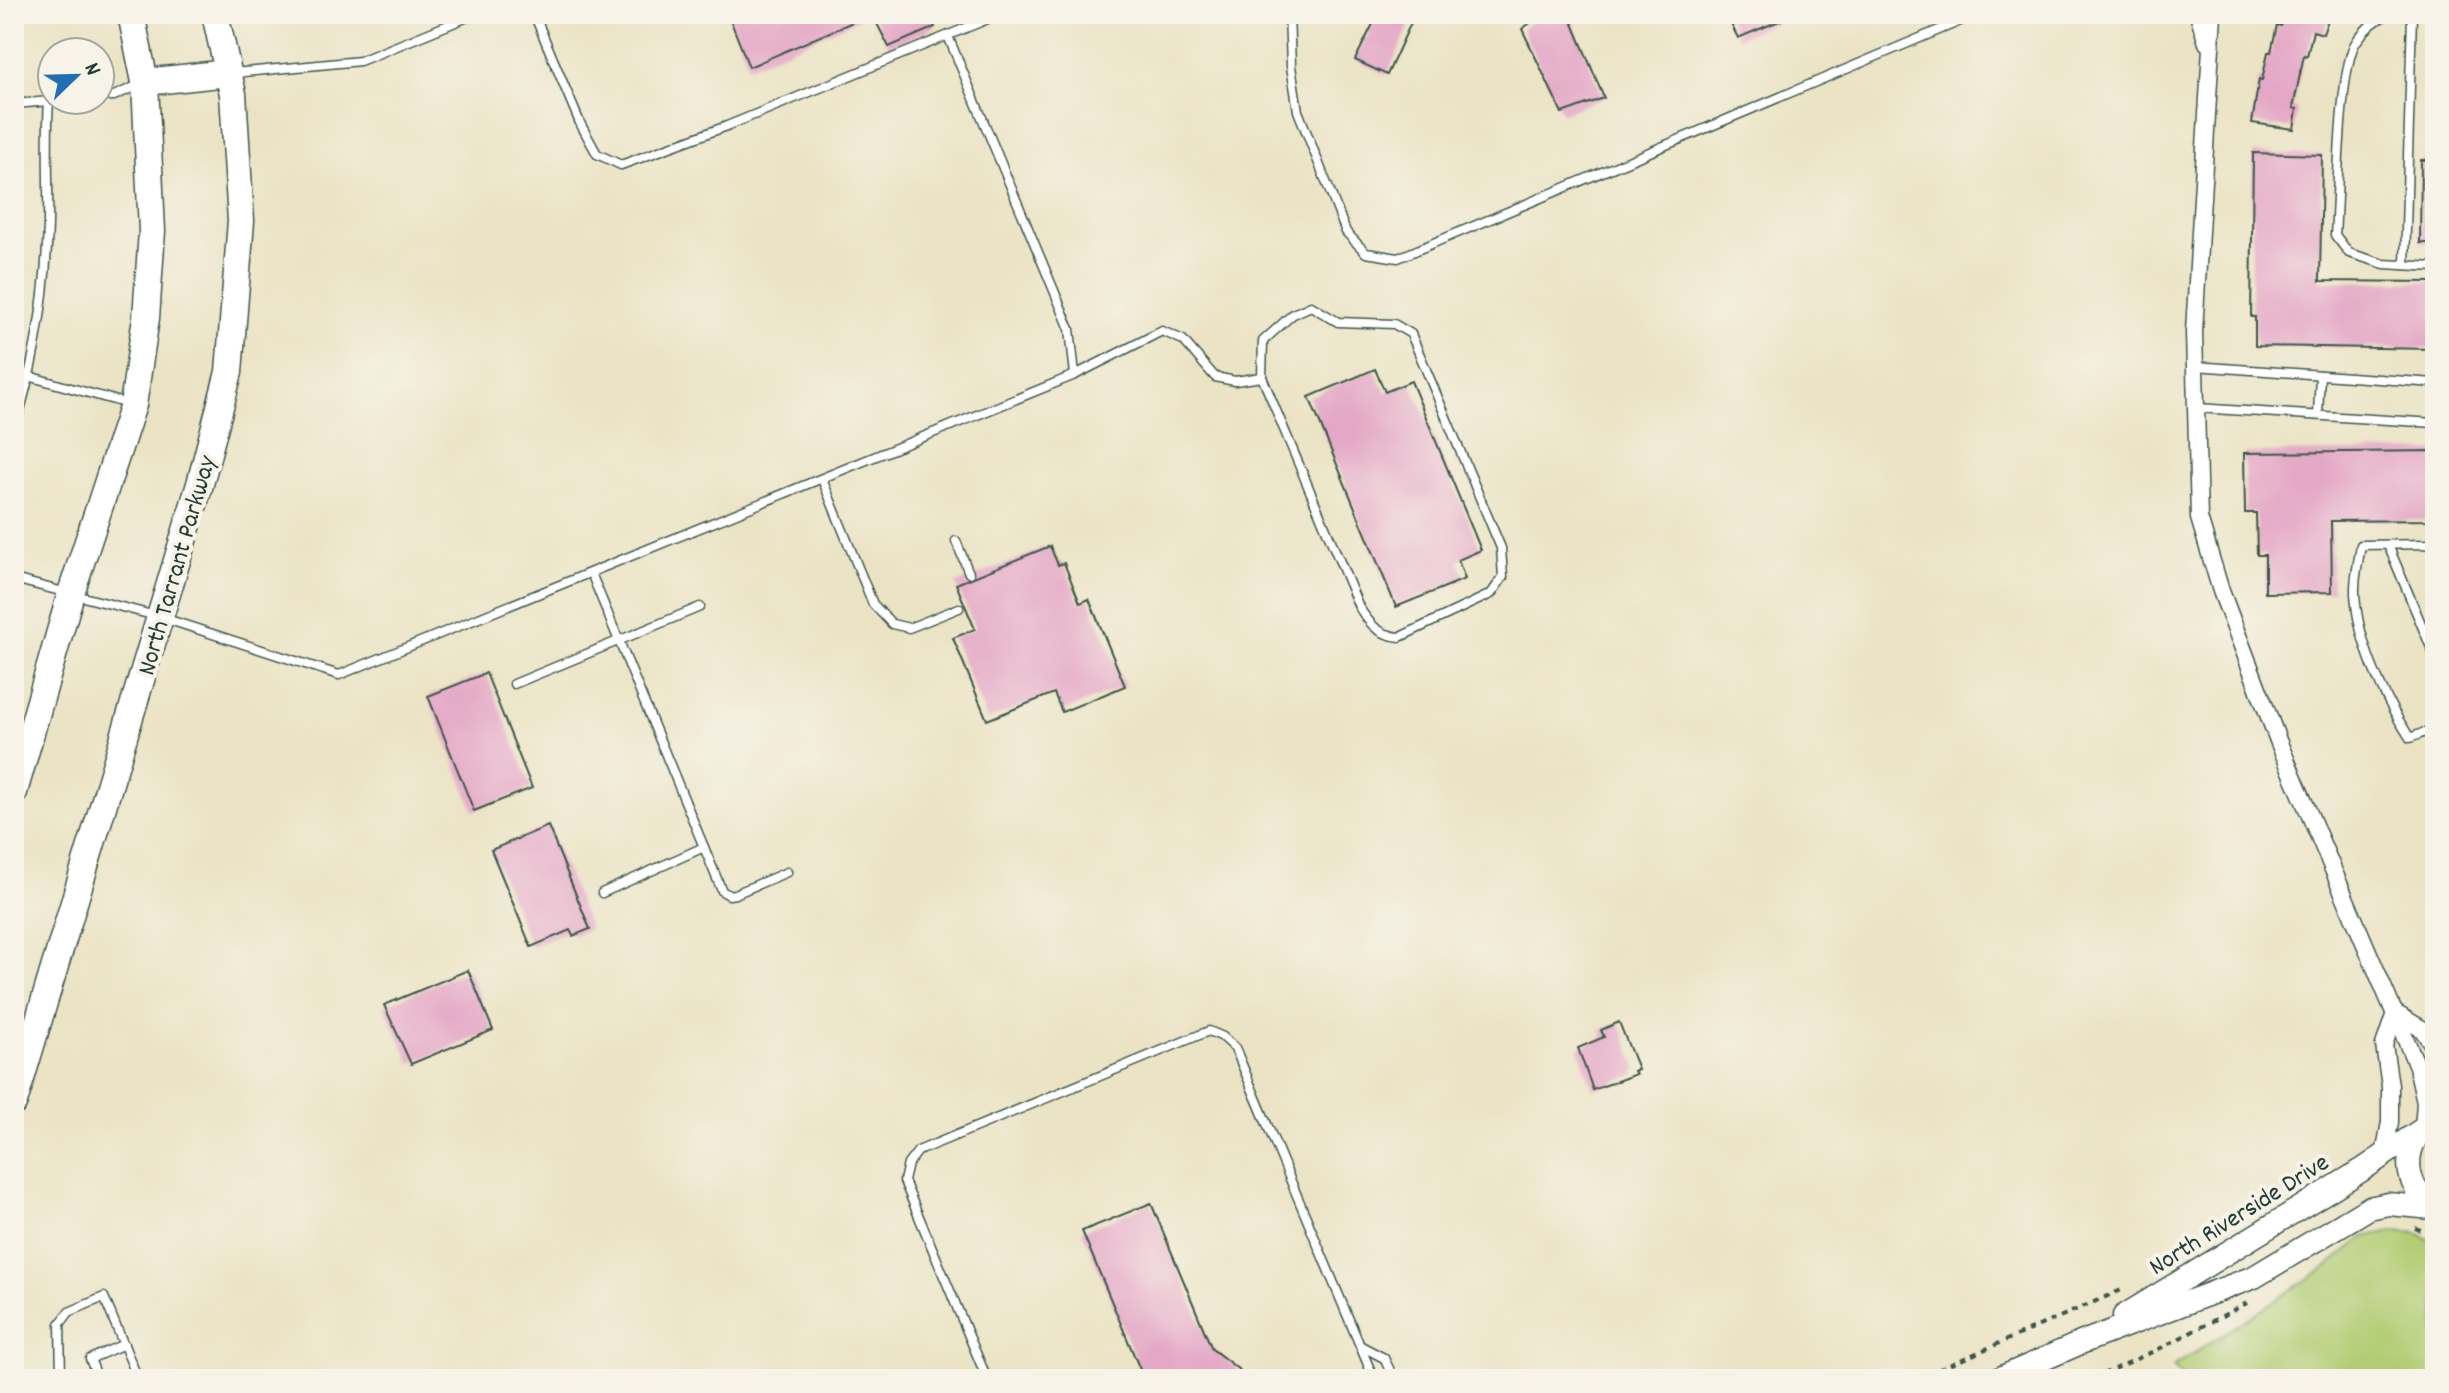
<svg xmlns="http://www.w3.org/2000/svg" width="2449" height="1393" font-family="Dekko,sans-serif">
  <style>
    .green { fill: #b1cc72; stroke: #688453; stroke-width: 2 }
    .building { fill: #e4a8c6 }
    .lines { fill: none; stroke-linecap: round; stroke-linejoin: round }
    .lane-casing { stroke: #3d564a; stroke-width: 11 }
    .street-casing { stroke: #3d564a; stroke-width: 19 }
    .secondary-casing { stroke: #3d564a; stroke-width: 25 }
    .primary-casing { stroke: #3d564a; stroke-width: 29 }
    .path { stroke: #3d564a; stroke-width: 4; stroke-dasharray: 6 6; stroke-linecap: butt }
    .lane { stroke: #fff; stroke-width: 8 }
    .street { stroke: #fff; stroke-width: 16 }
    .secondary { stroke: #fff; stroke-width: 22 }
    .primary { stroke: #fff; stroke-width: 26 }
    .labels { text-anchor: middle; stroke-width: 8; stroke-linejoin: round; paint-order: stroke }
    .street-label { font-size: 26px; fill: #1f3d34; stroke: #f7f3e8 }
  </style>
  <rect width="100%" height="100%" fill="#f7f3e8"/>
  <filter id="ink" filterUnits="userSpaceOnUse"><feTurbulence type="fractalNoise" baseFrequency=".0125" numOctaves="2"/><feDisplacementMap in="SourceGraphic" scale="16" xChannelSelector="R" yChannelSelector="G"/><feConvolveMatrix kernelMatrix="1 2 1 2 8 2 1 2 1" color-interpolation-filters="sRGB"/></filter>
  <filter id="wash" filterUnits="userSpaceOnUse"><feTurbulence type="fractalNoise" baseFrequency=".006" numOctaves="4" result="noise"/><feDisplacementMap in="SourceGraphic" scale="32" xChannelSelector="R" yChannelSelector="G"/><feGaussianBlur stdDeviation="1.8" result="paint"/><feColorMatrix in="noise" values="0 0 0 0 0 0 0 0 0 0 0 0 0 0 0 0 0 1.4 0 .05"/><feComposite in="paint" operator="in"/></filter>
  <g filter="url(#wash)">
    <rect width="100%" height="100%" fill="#eae3c4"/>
    <!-- green -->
    <path class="green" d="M 2392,1231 L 2417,1233 L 2435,1243 L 2435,1379 L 2185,1379 L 2173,1367 L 2328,1266 L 2364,1237 Z"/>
    <g id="blocks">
      <!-- building -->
      <g class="building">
        <path d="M 728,14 L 871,14 L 749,67 Z"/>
        <path d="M 872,14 L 929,14 L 935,27 L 889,47 Z"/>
        <path d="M 1378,14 L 1415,14 L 1387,75 L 1355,60 Z"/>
        <path d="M 1530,14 L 1569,14 L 1604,98 L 1562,113 L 1522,29 L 1533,21 Z"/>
        <path d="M 1726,14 L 1796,14 L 1738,38 Z"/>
        <path d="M 2273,14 L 2330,14 L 2323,34 L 2313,31 L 2307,56 L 2304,55 L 2293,108 L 2297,109 L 2294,129 L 2252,123 L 2259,79 L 2262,80 L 2268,52 L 2271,52 L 2277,25 L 2281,26 L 2283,20 L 2272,16 Z"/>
        <path d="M 2253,153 L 2322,155 L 2320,281 L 2435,282 L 2435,349 L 2255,346 L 2255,317 L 2251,317 Z"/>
        <path d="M 2421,160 L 2435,160 L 2435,243 L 2420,243 Z"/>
        <path d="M 1375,369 L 1385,392 L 1411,381 L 1481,550 L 1458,560 L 1465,579 L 1396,607 L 1309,397 Z"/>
        <path d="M 2435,451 L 2435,520 L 2331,521 L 2332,592 L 2265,593 L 2265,555 L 2257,555 L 2256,513 L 2245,513 L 2244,453 Z"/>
        <path d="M 1050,546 L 1058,565 L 1064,563 L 1080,603 L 1089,599 L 1125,686 L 1062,712 L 1054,693 L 987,720 L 953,638 L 975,629 L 956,584 Z"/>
        <path d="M 486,673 L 532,788 L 474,811 L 428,696 Z"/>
        <path d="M 548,826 L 590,929 L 573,936 L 570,930 L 531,947 L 491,850 Z"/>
        <path d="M 468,970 L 493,1030 L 411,1064 L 384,1005 Z"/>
        <path d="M 1619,1022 L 1638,1069 L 1634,1071 L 1636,1074 L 1593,1090 L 1578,1048 L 1604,1037 L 1601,1030 Z"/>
        <path d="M 1151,1203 L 1212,1349 L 1251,1379 L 1144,1379 L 1082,1231 Z"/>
      </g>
    </g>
  </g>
  <g filter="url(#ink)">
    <use href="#blocks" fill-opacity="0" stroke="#3d564a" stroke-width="2"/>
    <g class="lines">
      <defs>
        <g id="lane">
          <path d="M 534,14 L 580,123 L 597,154 L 621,165 L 727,126 L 1000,14"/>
          <path d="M 1289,14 L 1291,66 L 1298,111 L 1346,232 L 1366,253 L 1398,258 L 1977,14"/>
          <path d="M 2389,14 C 2376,19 2364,30 2356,42 C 2339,68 2338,197 2335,235 L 2349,253 L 2384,264 L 2435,267"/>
          <path d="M 948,36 L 1070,329 L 1075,375"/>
          <path d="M 234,73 L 360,61 L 475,14"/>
          <path d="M 100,97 L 114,96 L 141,84"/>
          <path d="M 14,104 L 62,100"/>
          <path d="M 2405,265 L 2412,14"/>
          <path d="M 1311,306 L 1338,322 L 1394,324 L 1411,334 L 1501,548 L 1503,577 L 1491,594 L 1400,637 C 1379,635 1370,625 1359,607 L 1262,377 L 1263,341 L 1293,314 Z"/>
          <path d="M 2195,366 L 2435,383"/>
          <path d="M 14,372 L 128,404"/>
          <path d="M 2197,408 L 2435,423"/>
          <path d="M 2318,415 L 2320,375"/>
          <path d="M 14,430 C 35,364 46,294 48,224 C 49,183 46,142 49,101"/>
          <path d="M 822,479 L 873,604 L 892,624 L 909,628 L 959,608"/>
          <path d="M 956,541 L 969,573"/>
          <path d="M 2435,544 L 2361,545 C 2359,560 2354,578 2355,594 C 2358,643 2383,697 2410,738 L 2435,728"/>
          <path d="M 2388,545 L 2435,657"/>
          <path d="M 591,573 L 722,891 L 729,895 L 735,894 L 787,872"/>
          <path d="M 14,579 L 160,617 L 339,675 L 1075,375 L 1162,331 L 1183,340 L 1215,377 L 1235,381 L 1262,377"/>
          <path d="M 514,684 L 700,607"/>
          <path d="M 602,893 L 704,847"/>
          <path d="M 1361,1346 L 1384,1358 L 1394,1379"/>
          <path d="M 61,1379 L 60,1324 L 69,1312 L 104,1297 L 138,1379"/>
          <path d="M 98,1379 L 90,1359 L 124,1344"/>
          <path d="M 987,1379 L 904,1181 L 908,1164 L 918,1151 L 1209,1031 L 1223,1037 L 1235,1048 L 1374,1379"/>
        </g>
        <g id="street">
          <path d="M 2198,14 L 2207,43"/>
          <path d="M 2213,14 L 2194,332 L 2199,518 L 2221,591 L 2279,743 L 2417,1066 L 2425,1102 L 2423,1129"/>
          <path d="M 2395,1013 L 2422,1029 L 2435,1048"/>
          <path d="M 2384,1155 L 2390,1122 L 2390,1086 L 2384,1045 L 2395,1013"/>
        </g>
        <g id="secondary">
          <path d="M 2435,1120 C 2400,1142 2401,1186 2435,1209"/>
          <path d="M 2124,1316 L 2362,1170 L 2421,1130"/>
          <path d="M 1998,1379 L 2083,1342 L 2254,1277 L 2369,1208 L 2388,1204 L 2433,1208"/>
        </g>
        <g id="primary">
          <path d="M 145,82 L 228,73"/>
          <path d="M 14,792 L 71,593 L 133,405 L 146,318 L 152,231 L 145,82 L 131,14"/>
          <path d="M 14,1102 L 200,484 L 229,372 L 241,221 L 233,94 L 215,14"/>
        </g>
      </defs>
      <!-- lane casing -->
      <use href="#lane" class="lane-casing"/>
      <!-- street casing -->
      <use href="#street" class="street-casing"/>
      <!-- secondary casing -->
      <use href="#secondary" class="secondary-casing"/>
      <!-- primary casing -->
      <use href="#primary" class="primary-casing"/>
      <!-- path -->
      <g class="path">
        <path d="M 2415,1228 L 2435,1235"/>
        <path d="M 1917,1379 L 2126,1288"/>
        <path d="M 2092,1379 L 2163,1347 L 2247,1303"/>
      </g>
      <!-- lane -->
      <use href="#lane" class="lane"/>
      <!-- street -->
      <use href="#street" class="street"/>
      <!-- secondary -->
      <use href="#secondary" class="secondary"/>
      <!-- primary -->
      <use href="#primary" class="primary"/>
    </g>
  </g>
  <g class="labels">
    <!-- street labels -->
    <g class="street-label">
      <text transform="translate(175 565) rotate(-74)" y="9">North Tarrant Parkway</text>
      <text transform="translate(2238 1213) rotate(-32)" y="9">North Riverside Drive</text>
    </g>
  </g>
  <!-- margin -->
  <rect width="2449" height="1393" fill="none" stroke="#f7f3e8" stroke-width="48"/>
  <!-- north arrow -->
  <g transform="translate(76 76) rotate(67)"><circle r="38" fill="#f7f3e8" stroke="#a1aaa0" stroke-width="2"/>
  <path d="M0-6L14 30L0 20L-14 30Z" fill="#1f6fb2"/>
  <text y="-12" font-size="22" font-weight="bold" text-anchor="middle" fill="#1f3d34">N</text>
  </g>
</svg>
